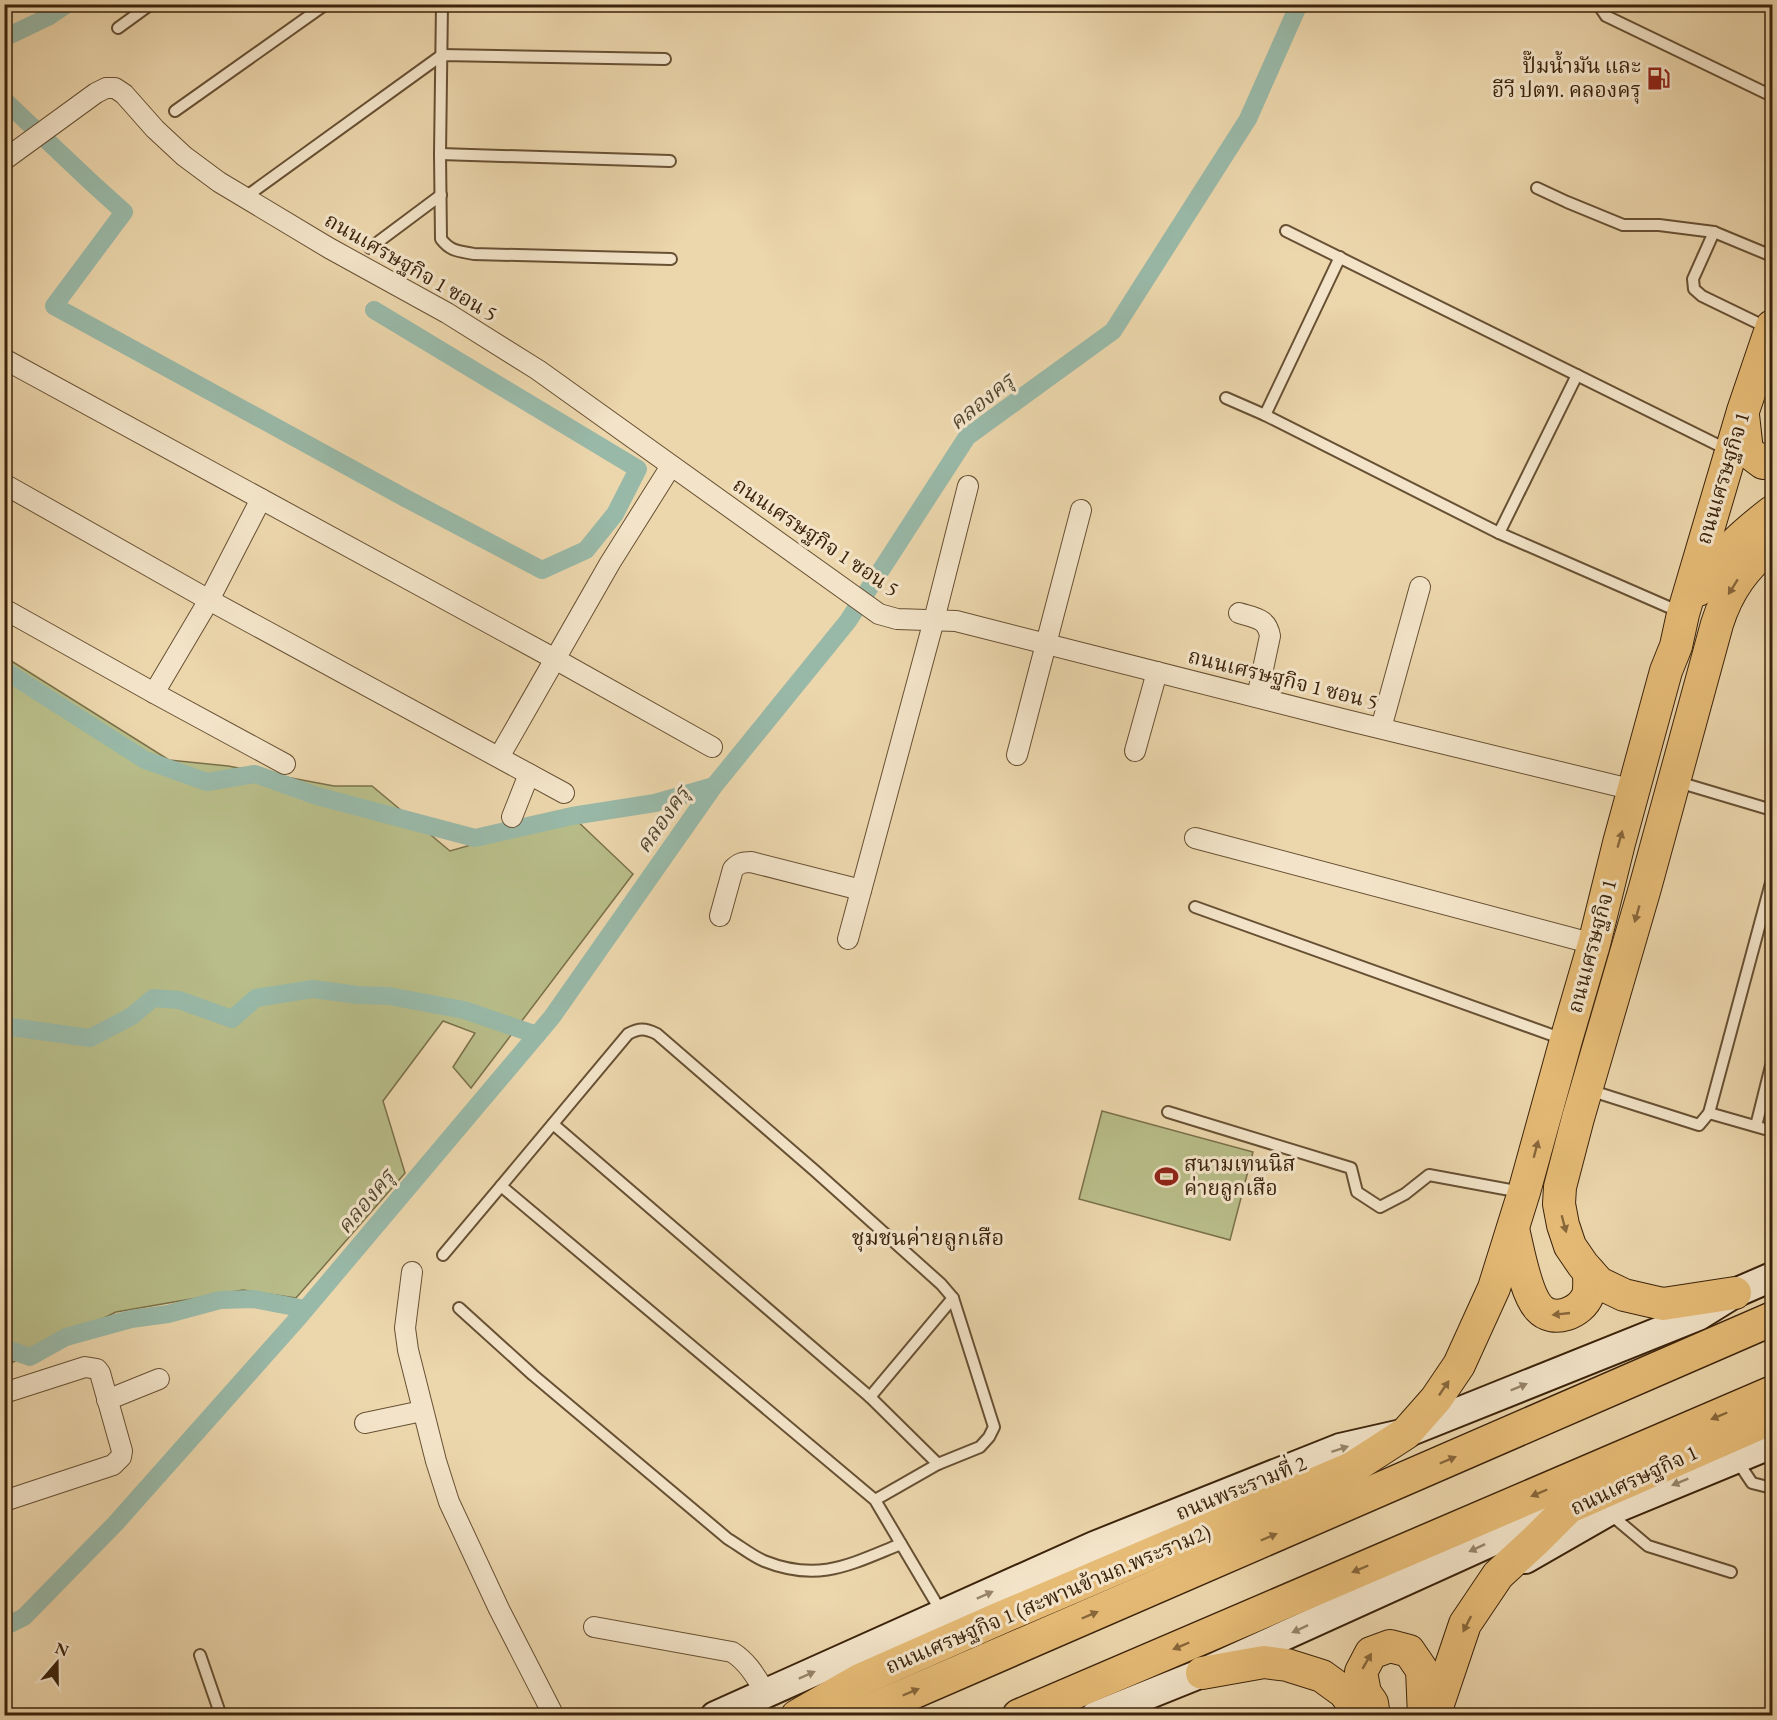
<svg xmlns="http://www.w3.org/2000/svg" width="1777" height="1720" font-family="'EB Garamond','Noto Serif Thai',serif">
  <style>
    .green { fill: #b8bd89; stroke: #7a704a; stroke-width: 1.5 }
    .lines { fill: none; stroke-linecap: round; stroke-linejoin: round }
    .canal { stroke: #99b9a8; stroke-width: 18 }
    .service-casing { stroke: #675033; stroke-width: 14 }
    .minor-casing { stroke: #675033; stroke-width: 22 }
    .secondary-casing { stroke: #3b230b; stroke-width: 32 }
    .primary-casing { stroke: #3b230b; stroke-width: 34 }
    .trunk-casing { stroke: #3b230b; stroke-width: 36 }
    .service { stroke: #f3e4c9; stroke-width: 10 }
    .minor { stroke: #f3e4c9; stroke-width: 20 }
    .secondary { stroke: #f3e4c9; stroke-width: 28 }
    .primary { stroke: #e6bb76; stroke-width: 32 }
    .trunk { stroke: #e6bb76; stroke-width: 33 }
    .oneway { fill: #88673b }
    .oneway2 { fill: #97846a }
    .labels { text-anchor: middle; stroke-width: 6; stroke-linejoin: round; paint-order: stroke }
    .poi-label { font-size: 21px; fill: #3b230b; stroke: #f3e4c9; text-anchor: end }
    .street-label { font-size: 21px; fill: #3b230b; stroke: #f3e4c9 }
    .water-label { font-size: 22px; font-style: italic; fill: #524832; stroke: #f3e4c9 }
    .neighbourhood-label { font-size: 22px; fill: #3b230b; stroke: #f3e4c9 }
  </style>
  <rect width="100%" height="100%" fill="#ecd6ac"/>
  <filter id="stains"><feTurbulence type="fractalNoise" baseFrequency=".00333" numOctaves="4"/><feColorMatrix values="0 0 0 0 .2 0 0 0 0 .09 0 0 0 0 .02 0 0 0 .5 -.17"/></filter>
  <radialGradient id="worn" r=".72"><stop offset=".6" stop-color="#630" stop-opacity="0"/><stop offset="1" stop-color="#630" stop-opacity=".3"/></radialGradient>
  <!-- green -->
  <g class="green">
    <path d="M 5,657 L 169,760 L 228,766 L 334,786 L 372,786 L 450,851 L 572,816 L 633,874 L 471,1088 L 453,1067 L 475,1033 L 443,1021 L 383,1101 L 405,1173 L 296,1298 L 243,1290 L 116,1312 L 5,1366 Z"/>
    <path d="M 1102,1111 L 1253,1152 L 1230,1240 L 1079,1199 Z"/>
  </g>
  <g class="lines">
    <!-- canal -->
    <g class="canal">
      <path d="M 4,38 L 48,17 L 67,4"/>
      <path d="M 4,100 L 93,184 L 124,212 L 54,306 L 407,499 L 542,570 L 586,550 L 615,514 L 638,469 L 374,310"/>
      <path d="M 4,670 L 145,760 L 207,782 L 255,774 L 317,796 L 475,838 L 572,816 L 655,803 L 714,786"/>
      <path d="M 4,1026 L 90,1038 L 132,1016 L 153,998 L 179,1000 L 232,1019 L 256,998 L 313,989 L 358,995 L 389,996 L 464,1010 L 537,1035"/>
      <path d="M 4,1348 L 30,1357 L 66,1337 L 131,1319 L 168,1314 L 220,1300 L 254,1299 L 305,1309"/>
      <path d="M 4,1627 L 24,1617 L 115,1524 L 299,1317 L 552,1017 L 714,786 L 848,621 L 967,437 L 1113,331 L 1248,119 L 1299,4"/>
    </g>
    <defs>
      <g id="service">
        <path d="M 442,4 L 440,154 L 441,239 C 451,252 459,251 474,254 L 671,259"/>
        <path d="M 1598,4 L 1606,16 L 1772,96"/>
        <path d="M 118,28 L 151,4"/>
        <path d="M 175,111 L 326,4"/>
        <path d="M 440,154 L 670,161"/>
        <path d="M 1537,188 L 1567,202 L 1623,225 L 1659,225 L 1714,232"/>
        <path d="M 244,198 L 442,55 L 665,59"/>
        <path d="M 1286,231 L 1728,450"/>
        <path d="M 370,248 L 441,195"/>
        <path d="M 1768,328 L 1702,296 L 1694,289 L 1693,279 L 1714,232 L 1772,256"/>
        <path d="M 1226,398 L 1265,415 L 1499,533 L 1680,612"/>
        <path d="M 1265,415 L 1340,257"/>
        <path d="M 1499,533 L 1577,375"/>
        <path d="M 1678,782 L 1772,810"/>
        <path d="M 1772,879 L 1709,1113 L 1772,1131"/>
        <path d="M 1195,907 L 1563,1039"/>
        <path d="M 1589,1090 L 1699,1125 L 1709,1113"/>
        <path d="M 1168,1112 L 1351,1168 L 1357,1192 L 1380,1207 L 1405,1194 L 1429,1175 L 1521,1192"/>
        <path d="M 553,1124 L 870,1397 L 938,1464"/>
        <path d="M 1756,1126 L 1772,1062"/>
        <path d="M 443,1255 L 501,1186"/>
        <path d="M 459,1308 L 533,1375 L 728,1539 C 740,1546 752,1556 764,1561 C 819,1583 851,1564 901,1544"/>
        <path d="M 870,1397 L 953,1298"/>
        <path d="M 1736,1459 L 1752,1483 L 1772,1488"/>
        <path d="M 875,1500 L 938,1464 L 980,1447 L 989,1437 L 994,1427 L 953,1298 L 941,1284 L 814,1170 L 657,1034 C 645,1028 639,1028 628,1034 L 501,1186 L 875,1500 L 942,1613"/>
        <path d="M 1610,1514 L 1648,1546 L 1731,1572"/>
        <path d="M 200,1655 L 221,1716"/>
      </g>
      <g id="minor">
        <path d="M 4,160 L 96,93 L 106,88 L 115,88 L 124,94 L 155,129 L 184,156 L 219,182 L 329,248 L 447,313 L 538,370 L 879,614 L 897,619 L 956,621 L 1346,720 L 1634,790"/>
        <path d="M 4,359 L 555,659 L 712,747"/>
        <path d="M 4,484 L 209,600 L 564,793"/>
        <path d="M 4,609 L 154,693 L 285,764"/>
        <path d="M 1239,613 C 1255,618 1267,618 1270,636 L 1257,697"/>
        <path d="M 154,693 L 209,600 L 261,499"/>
        <path d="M 1381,728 L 1420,587"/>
        <path d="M 1135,751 L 1157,672"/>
        <path d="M 1017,755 L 1081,510"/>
        <path d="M 499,757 L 610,563 L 671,466"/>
        <path d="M 512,817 L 529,774"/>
        <path d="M 1195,838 L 1594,944"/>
        <path d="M 720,916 L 733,869 C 739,863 743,862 751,862 L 861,890"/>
        <path d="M 848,939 L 934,620 L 968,486"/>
        <path d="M 412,1272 L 405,1328 L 408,1350 L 436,1461 L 449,1502 L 499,1609 L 554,1716"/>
        <path d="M 4,1393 L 85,1367 L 97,1369 L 100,1373 L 122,1451 L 121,1457 L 113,1465 L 4,1501"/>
        <path d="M 107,1400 L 159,1379"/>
        <path d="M 365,1423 L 422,1411"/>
        <path d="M 594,1627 L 732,1652 C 748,1662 756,1677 766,1693"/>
      </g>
      <g id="secondary">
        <path d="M 1525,1559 L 1607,1512 L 1772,1444"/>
        <path d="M 715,1716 L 1094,1546 L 1340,1448 L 1406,1433 L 1698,1316 L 1735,1293 L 1772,1277"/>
        <path d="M 1095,1716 L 1202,1673 L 1564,1509"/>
      </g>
      <g id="primary">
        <path d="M 1743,415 L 1747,451 L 1763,463 L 1772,463"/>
        <path d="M 1698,590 C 1718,557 1742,535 1772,512"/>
        <path d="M 1513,1229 C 1518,1248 1525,1293 1539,1308 C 1553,1324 1581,1313 1588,1295 C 1590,1288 1589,1279 1589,1272"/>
        <path d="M 1735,1293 L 1663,1304 L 1624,1295 L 1599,1283 L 1583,1265 L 1570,1246 L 1563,1225 L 1559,1204 L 1560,1187 L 1578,1118 L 1645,888 L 1717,624 C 1728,589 1745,567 1772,544"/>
        <path d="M 1202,1673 L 1264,1662 L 1287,1665 L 1322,1676 L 1344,1692 L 1362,1716"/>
        <path d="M 797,1716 L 860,1680 L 998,1619 L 1352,1468 L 1406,1433 L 1436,1399 L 1459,1365 L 1494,1288 L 1524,1192 L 1566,1040 L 1594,944 L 1619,843 L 1666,671 L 1676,646 L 1683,614 L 1743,411 L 1772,326"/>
        <path d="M 1374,1716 L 1372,1703 L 1365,1693 L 1361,1672 L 1371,1653 L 1390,1646 L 1409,1651 L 1422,1670 L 1424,1716"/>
        <path d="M 1434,1716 L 1465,1624 L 1498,1575 L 1535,1541 L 1569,1507 L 1772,1418"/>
      </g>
      <g id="trunk">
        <path d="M 858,1716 L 1772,1319"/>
        <path d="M 1019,1716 L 1772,1393"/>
      </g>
    </defs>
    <!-- service casing -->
    <use href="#service" class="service-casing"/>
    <!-- minor casing -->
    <use href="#minor" class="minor-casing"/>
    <!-- secondary casing -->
    <use href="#secondary" class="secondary-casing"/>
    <!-- primary casing -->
    <use href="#primary" class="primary-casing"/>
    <!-- trunk casing -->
    <use href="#trunk" class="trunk-casing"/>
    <!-- service -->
    <use href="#service" class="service"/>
    <!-- minor -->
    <use href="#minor" class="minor"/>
    <!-- secondary -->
    <use href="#secondary" class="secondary"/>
    <!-- primary -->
    <use href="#primary" class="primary"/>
    <!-- trunk -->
    <use href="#trunk" class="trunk"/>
  </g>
  <!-- one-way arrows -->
  <defs><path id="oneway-solid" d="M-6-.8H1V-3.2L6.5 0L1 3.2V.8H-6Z" transform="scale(1.5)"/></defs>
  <g class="oneway">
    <use href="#oneway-solid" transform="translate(1733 587) rotate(122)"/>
    <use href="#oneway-solid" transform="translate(1620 839) rotate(-74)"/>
    <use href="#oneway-solid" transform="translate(1637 914) rotate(106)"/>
    <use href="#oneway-solid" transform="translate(1536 1149) rotate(-75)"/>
    <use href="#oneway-solid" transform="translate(1564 1224) rotate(75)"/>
    <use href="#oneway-solid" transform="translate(1561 1314) rotate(174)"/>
    <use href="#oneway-solid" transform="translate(1444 1388) rotate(-56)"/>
    <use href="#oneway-solid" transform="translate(1719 1416) rotate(157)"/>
    <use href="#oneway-solid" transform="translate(1448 1460) rotate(-23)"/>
    <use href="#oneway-solid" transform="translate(1539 1493) rotate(157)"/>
    <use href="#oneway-solid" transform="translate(1269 1537) rotate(-23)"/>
    <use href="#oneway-solid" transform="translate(1360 1569) rotate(157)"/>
    <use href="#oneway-solid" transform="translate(1090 1615) rotate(-23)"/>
    <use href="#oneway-solid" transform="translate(1467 1624) rotate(117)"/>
    <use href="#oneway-solid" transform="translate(1181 1646) rotate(157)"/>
    <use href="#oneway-solid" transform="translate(1367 1661) rotate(-60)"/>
    <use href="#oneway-solid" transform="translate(911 1692) rotate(-23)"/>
  </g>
  <g class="oneway2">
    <use href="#oneway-solid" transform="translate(1519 1387) rotate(-22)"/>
    <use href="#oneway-solid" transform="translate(1340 1449) rotate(-18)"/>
    <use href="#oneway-solid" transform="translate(1680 1482) rotate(158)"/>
    <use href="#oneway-solid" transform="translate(1477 1548) rotate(155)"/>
    <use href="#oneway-solid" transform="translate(985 1595) rotate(-24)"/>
    <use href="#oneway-solid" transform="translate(1300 1629) rotate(155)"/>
    <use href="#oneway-solid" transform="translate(807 1675) rotate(-24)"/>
  </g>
  <!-- icons -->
  <defs>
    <symbol id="fuel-bare" viewBox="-9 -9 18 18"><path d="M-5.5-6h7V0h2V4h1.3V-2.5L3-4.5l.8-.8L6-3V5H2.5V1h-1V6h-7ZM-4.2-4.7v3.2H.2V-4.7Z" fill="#8f2418" stroke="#f3e4c9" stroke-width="2.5" paint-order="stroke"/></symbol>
    <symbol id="stadium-bare" viewBox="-9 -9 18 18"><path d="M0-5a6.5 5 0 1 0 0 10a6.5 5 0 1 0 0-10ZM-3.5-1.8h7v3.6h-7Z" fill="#8f2418" stroke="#f3e4c9" stroke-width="2.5" paint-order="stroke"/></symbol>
  </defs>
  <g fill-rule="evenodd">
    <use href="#fuel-bare" x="1642" y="62" width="33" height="33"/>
    <use href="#stadium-bare" x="1150" y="1160" width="33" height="33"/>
  </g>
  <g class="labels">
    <!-- poi labels -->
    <g class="poi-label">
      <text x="1641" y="73">ปั๊มน้ำมัน และ<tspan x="1641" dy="24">อีวี ปตท. คลองครุ</tspan></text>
      <text x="1184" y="1171" text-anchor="start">สนามเทนนิส<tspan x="1184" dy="24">ค่ายลูกเสือ</tspan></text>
    </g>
    <!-- street labels -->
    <g class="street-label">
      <text transform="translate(411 267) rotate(30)" y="7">ถนนเศรษฐกิจ 1 ซอน 5</text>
      <text transform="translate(1723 478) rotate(-73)" y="7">ถนนเศรษฐกิจ 1</text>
      <text transform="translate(816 537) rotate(34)" y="7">ถนนเศรษฐกิจ 1 ซอน 5</text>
      <text transform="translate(1283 679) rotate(14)" y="7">ถนนเศรษฐกิจ 1 ซอน 5</text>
      <text transform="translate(1592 946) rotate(-75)" y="7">ถนนเศรษฐกิจ 1</text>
      <text transform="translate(1634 1480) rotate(-25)" y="7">ถนนเศรษฐกิจ 1</text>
      <text transform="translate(1241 1488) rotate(-22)" y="7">ถนนพระรามที่ 2</text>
      <text transform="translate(1048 1599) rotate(-23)" y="7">ถนนเศรษฐกิจ 1 (สะพานข้ามถ.พระราม2)</text>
    </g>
    <!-- water labels -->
    <g class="water-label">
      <text transform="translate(981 401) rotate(-39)" y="8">คลองครุ</text>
      <text transform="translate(662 819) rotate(-55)" y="8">คลองครุ</text>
      <text transform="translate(365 1201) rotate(-50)" y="8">คลองครุ</text>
    </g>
    <!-- neighbourhood labels -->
    <g class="neighbourhood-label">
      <text x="928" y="1245">ชุมชนค่ายลูกเสือ</text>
    </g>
  </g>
  <!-- margin -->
  <rect width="1777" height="1720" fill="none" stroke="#ecd6ac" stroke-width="24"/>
  <rect x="6" y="6" width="1765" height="1708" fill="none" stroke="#3b230b" stroke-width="3"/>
  <rect x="12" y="12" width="1753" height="1696" fill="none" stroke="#3b230b" stroke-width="1.5"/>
  <!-- north arrow -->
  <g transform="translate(57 1663) rotate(20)" stroke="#f3e4c9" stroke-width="4.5" paint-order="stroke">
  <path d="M0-4.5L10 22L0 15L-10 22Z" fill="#3b230b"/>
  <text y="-9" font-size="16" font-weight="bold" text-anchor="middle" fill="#3b230b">N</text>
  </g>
  <rect width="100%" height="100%" filter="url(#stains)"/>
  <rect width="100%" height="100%" fill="url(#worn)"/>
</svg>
